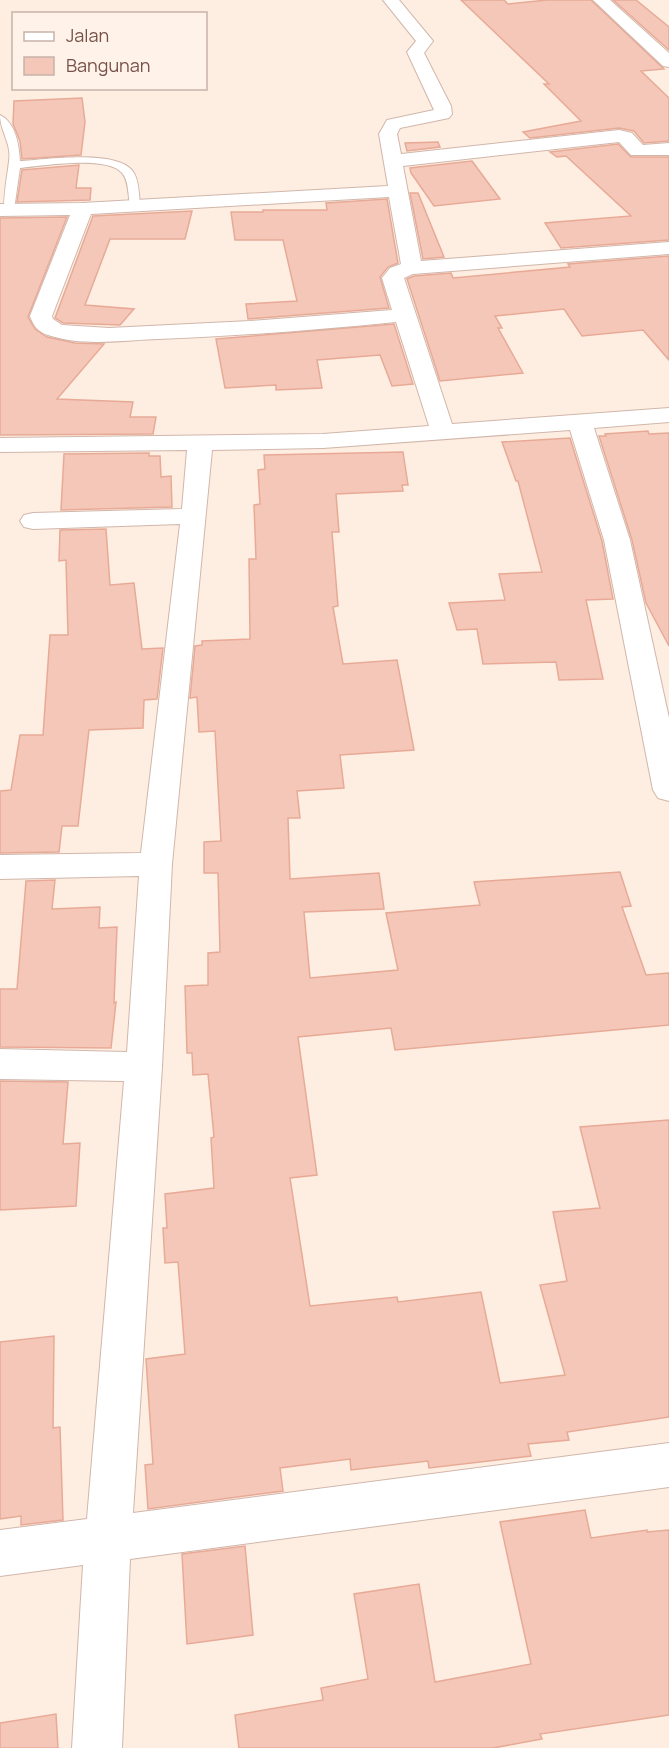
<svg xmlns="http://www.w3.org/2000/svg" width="669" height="1748" font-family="Manrope,sans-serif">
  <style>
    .building { fill: #f4c7b8; stroke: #e8aa97; stroke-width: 1.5 }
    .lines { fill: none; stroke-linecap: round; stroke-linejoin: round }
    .service-casing { stroke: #d1b6ab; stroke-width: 2 }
    .minor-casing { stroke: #d1b6ab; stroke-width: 2 }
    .service { fill: #fff; fill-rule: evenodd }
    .minor { fill: #fff; fill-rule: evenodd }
  </style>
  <rect width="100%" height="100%" fill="#fdeee1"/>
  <!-- building -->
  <g class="building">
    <path d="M 461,0 L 504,0 L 508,4 L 547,0 L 591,0 L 664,69 L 641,71 L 669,98 L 669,141 L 644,143 L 634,131 L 619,128 L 530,138 L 523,132 L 581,121 L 544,84 L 549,84 Z"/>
    <path d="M 613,0 L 636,0 L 669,27 L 669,50 Z"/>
    <path d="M 82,98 L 85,122 L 81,155 L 22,159 L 20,141 L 13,124 L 14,101 Z"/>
    <path d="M 438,142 L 440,147 L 407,151 L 405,143 Z"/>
    <path d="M 618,144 L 631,157 L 669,157 L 669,240 L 561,248 L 545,223 L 631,216 L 566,156 L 557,157 L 550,152 Z"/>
    <path d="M 472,161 L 500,199 L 434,206 L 411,173 L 410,168 Z"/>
    <path d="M 79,165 L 76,188 L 91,188 L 90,200 L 17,202 L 22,170 Z"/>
    <path d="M 410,193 L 418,193 L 444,257 L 423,259 Z"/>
    <path d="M 387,199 L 398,263 L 388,267 L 380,277 L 389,308 L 248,319 L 246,304 L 297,301 L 283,240 L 235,240 L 231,212 L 263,212 L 263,210 L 327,210 L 326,203 Z"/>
    <path d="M 192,211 L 185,239 L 110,239 L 85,305 L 134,309 L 120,325 L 63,323 L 55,318 L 93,216 Z"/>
    <path d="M 67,217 L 28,317 L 35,329 L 47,337 L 75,343 L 104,344 L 57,399 L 133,402 L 130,417 L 156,417 L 153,434 L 0,435 L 0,218 Z"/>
    <path d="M 669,256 L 669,360 L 643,330 L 582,336 L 564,309 L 495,316 L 502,328 L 498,328 L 523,373 L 440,381 L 407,279 L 414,276 L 451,273 L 453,278 L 570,267 L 568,264 Z"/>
    <path d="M 394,324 L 413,384 L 392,386 L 380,355 L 317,360 L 322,388 L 276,390 L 276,385 L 225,388 L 216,339 Z"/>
    <path d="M 648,431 L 649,434 L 669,433 L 669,646 L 646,603 L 632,540 L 599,436 L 606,436 L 605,434 Z"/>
    <path d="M 570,438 L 602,541 L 613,599 L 586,600 L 603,679 L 559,680 L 556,662 L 483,664 L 477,629 L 457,630 L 449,603 L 505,600 L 499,574 L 542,572 L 518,481 L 516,481 L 502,442 Z"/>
    <path d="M 403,452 L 408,485 L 402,485 L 403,491 L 336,494 L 339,532 L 332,532 L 338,606 L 333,607 L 343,664 L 397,660 L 414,750 L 340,755 L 344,788 L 297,791 L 300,818 L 288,818 L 290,879 L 379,873 L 384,909 L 304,912 L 310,978 L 398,970 L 386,913 L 480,905 L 474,882 L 620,872 L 631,906 L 622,907 L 646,975 L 669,973 L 669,1025 L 395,1050 L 391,1028 L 298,1037 L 317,1175 L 290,1178 L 310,1306 L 397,1297 L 398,1302 L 481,1292 L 500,1383 L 565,1375 L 540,1285 L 567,1281 L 553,1212 L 600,1208 L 580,1127 L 669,1120 L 669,1417 L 567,1432 L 569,1440 L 528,1444 L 531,1456 L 429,1468 L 428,1461 L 351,1470 L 350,1459 L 280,1468 L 283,1491 L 148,1509 L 145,1465 L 153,1464 L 146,1359 L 185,1354 L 178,1262 L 165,1263 L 163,1228 L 167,1228 L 165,1194 L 214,1188 L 211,1138 L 214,1137 L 208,1074 L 193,1075 L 192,1053 L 187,1053 L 185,986 L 208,985 L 208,953 L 220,952 L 218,873 L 204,873 L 204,842 L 221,841 L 215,731 L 199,732 L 197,697 L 190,698 L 195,646 L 202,645 L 202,641 L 250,639 L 249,559 L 256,559 L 254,505 L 260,504 L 258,470 L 265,469 L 264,455 Z"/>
    <path d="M 149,453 L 149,456 L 160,456 L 161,477 L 171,476 L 172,507 L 61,510 L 64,454 Z"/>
    <path d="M 106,529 L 110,585 L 134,583 L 142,649 L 163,648 L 157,699 L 144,700 L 143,728 L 89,730 L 78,826 L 62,826 L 59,852 L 0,853 L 0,791 L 11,790 L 20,735 L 43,735 L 50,635 L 68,635 L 66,560 L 59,561 L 60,530 Z"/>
    <path d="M 55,880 L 52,909 L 100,907 L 99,928 L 117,927 L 114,1003 L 116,1002 L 111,1048 L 0,1047 L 0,989 L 17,989 L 26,881 Z"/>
    <path d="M 0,1081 L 68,1082 L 63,1144 L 80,1143 L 76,1206 L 0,1210 Z"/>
    <path d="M 54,1336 L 53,1428 L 60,1427 L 63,1520 L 21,1525 L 21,1516 L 0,1519 L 0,1342 Z"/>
    <path d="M 585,1510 L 591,1538 L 647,1530 L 647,1532 L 669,1530 L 669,1715 L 540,1734 L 542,1739 L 493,1748 L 239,1748 L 235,1715 L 323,1700 L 321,1688 L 368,1679 L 354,1594 L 419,1584 L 435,1682 L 531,1664 L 500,1522 Z"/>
    <path d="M 245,1546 L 253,1635 L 187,1644 L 182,1554 Z"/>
    <path d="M 56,1714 L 58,1748 L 0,1748 L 0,1723 Z"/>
  </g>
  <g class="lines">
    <defs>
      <path id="service" d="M 0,115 C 16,123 19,145 20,161 C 45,160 119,148 134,173 C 139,182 139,195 140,205 L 135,208 L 130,205 C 128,196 129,180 122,173 C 107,155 42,166 20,168 L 14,210 L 9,213 L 5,212 C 2,202 8,172 9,161 C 12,144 0,131 0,115 Z"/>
      <g id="minor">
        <path d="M 383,0 L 399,0 L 433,41 L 424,53 L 451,106 L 452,114 L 449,118 L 400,128 L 397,134 L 401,154 L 619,130 L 632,133 L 643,145 L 669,143 L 669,155 L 631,155 L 619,142 L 403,166 L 421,261 L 669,242 L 669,254 L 413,274 L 404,278 L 452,424 L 669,408 L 669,422 L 594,428 L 630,540 L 669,718 L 669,801 L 658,798 L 653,790 L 604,540 L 570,430 L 323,448 L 212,450 L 172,864 L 162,1067 L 133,1513 L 669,1443 L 669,1487 L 130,1559 L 122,1748 L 72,1748 L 83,1565 L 0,1576 L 0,1530 L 87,1519 L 124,1081 L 0,1079 L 0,1049 L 127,1052 L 139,876 L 0,879 L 0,855 L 141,853 L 180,524 L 33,529 L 24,527 L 20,521 L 24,515 L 33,513 L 182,509 L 187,450 L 0,452 L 0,438 L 323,434 L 429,426 L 396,322 C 317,330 237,336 158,339 C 122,340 83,347 48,335 C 38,332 33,325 30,316 L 70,215 L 0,216 L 0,204 L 82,203 L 388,186 L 379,134 L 387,120 L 434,110 L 407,52 L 416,41 ZM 389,197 L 401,264 L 390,268 L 382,278 L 392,310 L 250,321 L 109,328 L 62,325 L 53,319 L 52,316 L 91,214 Z"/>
        <path d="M 593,0 L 610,0 L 669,53 L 669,67 L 663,66 Z"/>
      </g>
    </defs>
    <!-- service casing -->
    <use href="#service" class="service-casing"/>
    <!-- minor casing -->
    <use href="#minor" class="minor-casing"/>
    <!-- service -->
    <use href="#service" class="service"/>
    <!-- minor -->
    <use href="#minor" class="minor"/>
  </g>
  <!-- legend -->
  <rect x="12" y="12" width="195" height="78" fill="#fff3e9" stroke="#c8b2a8" stroke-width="1.5"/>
  <rect x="24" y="32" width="30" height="9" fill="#ffffff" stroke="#c8b2a8" stroke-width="1.5"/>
  <text x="66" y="42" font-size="18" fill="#765147">Jalan</text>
  <rect x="24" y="57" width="30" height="18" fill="#f4c7b8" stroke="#c8b2a8" stroke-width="1.5"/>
  <text x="66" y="72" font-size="18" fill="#765147">Bangunan</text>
</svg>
